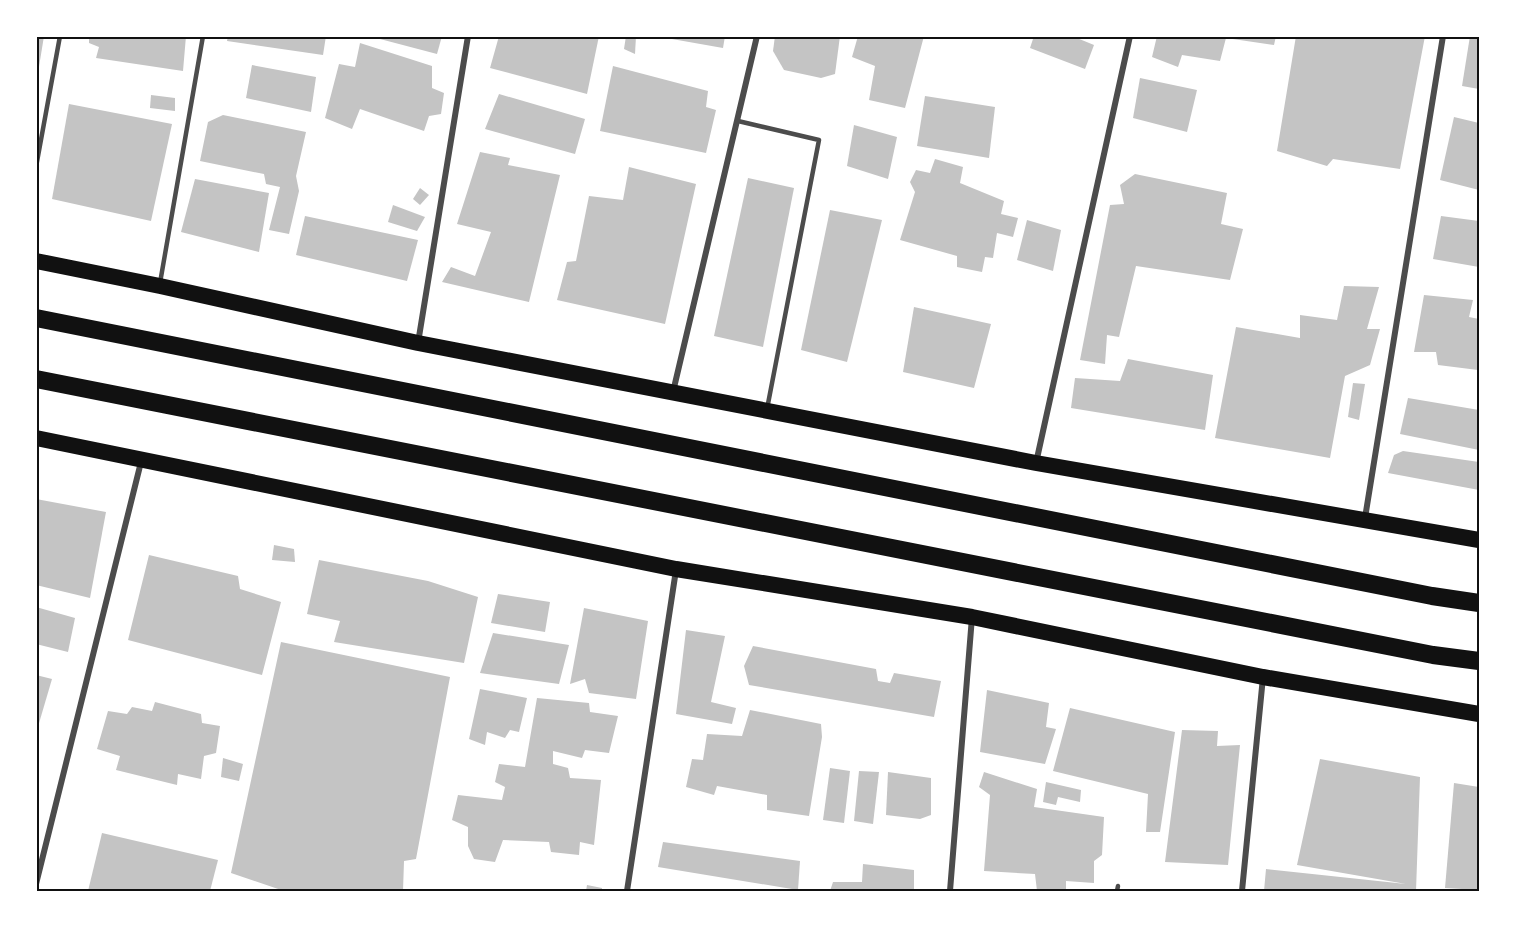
<svg xmlns="http://www.w3.org/2000/svg" width="1515" height="927" font-family="Mulish,sans-serif">
  <style>
    .building { fill: #c4c4c4 }
    .lines { fill: none; stroke-linecap: round; stroke-linejoin: round }
    .service { stroke: #4c4c4c; stroke-width: 4.5 }
    .minor { stroke: #4c4c4c; stroke-width: 6 }
    .trunk { stroke: #111; stroke-width: 16 }
    .motorway { stroke: #111; stroke-width: 18 }
    .neatline { fill: none; stroke: #111; stroke-width: 2 }
  </style>
  <rect width="100%" height="100%" fill="#fff"/>
  <!-- building -->
  <g class="building">
    <path d="M 36,36 L 44,36 L 37,79 L 36,79 Z"/>
    <path d="M 89,36 L 186,36 L 183,71 L 96,58 L 99,47 L 89,43 Z"/>
    <path d="M 228,36 L 326,36 L 323,55 L 227,41 Z"/>
    <path d="M 381,36 L 442,36 L 437,54 L 380,39 Z"/>
    <path d="M 499,36 L 599,36 L 587,94 L 490,68 Z"/>
    <path d="M 626,36 L 636,36 L 635,54 L 624,49 Z"/>
    <path d="M 655,36 L 725,36 L 723,48 Z"/>
    <path d="M 775,36 L 840,36 L 835,74 L 821,78 L 784,70 L 773,51 Z"/>
    <path d="M 858,36 L 924,36 L 905,108 L 869,100 L 875,66 L 852,57 Z"/>
    <path d="M 1034,36 L 1072,36 L 1094,45 L 1085,69 L 1030,48 Z"/>
    <path d="M 1157,36 L 1276,36 L 1274,45 L 1226,38 L 1220,61 L 1182,55 L 1178,67 L 1152,57 Z"/>
    <path d="M 1296,36 L 1425,36 L 1400,169 L 1333,159 L 1327,166 L 1277,151 Z"/>
    <path d="M 1470,36 L 1479,36 L 1479,89 L 1462,86 Z"/>
    <path d="M 360,43 L 432,66 L 432,88 L 444,93 L 441,114 L 429,116 L 424,131 L 360,109 L 352,129 L 325,118 L 339,64 L 355,67 Z"/>
    <path d="M 252,65 L 316,77 L 311,112 L 246,98 Z"/>
    <path d="M 613,66 L 708,91 L 706,107 L 716,110 L 706,153 L 600,131 Z"/>
    <path d="M 1140,78 L 1197,90 L 1187,132 L 1133,118 Z"/>
    <path d="M 499,94 L 585,119 L 575,154 L 485,129 Z"/>
    <path d="M 151,95 L 175,98 L 175,111 L 150,108 Z"/>
    <path d="M 925,96 L 995,107 L 989,158 L 917,146 Z"/>
    <path d="M 69,104 L 172,124 L 151,221 L 52,199 Z"/>
    <path d="M 223,115 L 306,132 L 296,176 L 299,191 L 289,234 L 269,230 L 280,187 L 266,184 L 264,174 L 200,161 L 208,122 Z"/>
    <path d="M 1454,117 L 1479,123 L 1479,190 L 1440,180 Z"/>
    <path d="M 854,125 L 897,137 L 888,179 L 847,166 Z"/>
    <path d="M 480,152 L 510,158 L 508,165 L 560,175 L 529,302 L 442,282 L 451,267 L 475,276 L 491,232 L 457,224 Z"/>
    <path d="M 935,159 L 963,167 L 960,183 L 1004,201 L 1001,214 L 1018,218 L 1013,237 L 997,233 L 993,258 L 985,257 L 982,272 L 957,267 L 957,256 L 900,240 L 915,192 L 910,182 L 916,170 L 930,173 Z"/>
    <path d="M 629,167 L 696,184 L 665,324 L 557,300 L 567,262 L 576,261 L 589,196 L 623,200 Z"/>
    <path d="M 1135,174 L 1227,193 L 1221,224 L 1243,229 L 1230,280 L 1136,266 L 1119,337 L 1107,335 L 1105,364 L 1080,360 L 1110,205 L 1124,204 L 1120,185 Z"/>
    <path d="M 748,178 L 794,188 L 763,347 L 714,336 Z"/>
    <path d="M 195,179 L 269,193 L 259,252 L 181,232 Z"/>
    <path d="M 420,188 L 429,195 L 420,205 L 413,199 Z"/>
    <path d="M 393,205 L 425,217 L 417,231 L 388,222 Z"/>
    <path d="M 830,210 L 882,220 L 847,362 L 801,350 Z"/>
    <path d="M 305,216 L 418,240 L 407,281 L 296,255 Z"/>
    <path d="M 1441,216 L 1479,221 L 1479,267 L 1433,259 Z"/>
    <path d="M 1027,220 L 1061,230 L 1053,271 L 1017,260 Z"/>
    <path d="M 1344,286 L 1379,287 L 1367,329 L 1380,329 L 1370,365 L 1345,376 L 1330,458 L 1215,438 L 1236,327 L 1300,338 L 1300,315 L 1337,320 Z"/>
    <path d="M 1424,295 L 1473,300 L 1469,317 L 1479,319 L 1478,370 L 1438,365 L 1436,352 L 1414,352 Z"/>
    <path d="M 914,307 L 991,324 L 974,388 L 903,372 Z"/>
    <path d="M 1128,359 L 1213,375 L 1205,430 L 1071,408 L 1075,378 L 1120,381 Z"/>
    <path d="M 1353,383 L 1365,384 L 1359,420 L 1348,417 Z"/>
    <path d="M 1408,398 L 1479,410 L 1479,450 L 1400,434 Z"/>
    <path d="M 1403,451 L 1479,462 L 1479,490 L 1388,473 L 1394,455 Z"/>
    <path d="M 36,499 L 106,512 L 90,598 L 36,585 Z"/>
    <path d="M 274,545 L 294,549 L 295,562 L 272,560 Z"/>
    <path d="M 149,555 L 238,576 L 240,589 L 281,602 L 262,675 L 128,640 Z"/>
    <path d="M 319,560 L 428,581 L 478,597 L 464,663 L 334,642 L 340,621 L 307,614 Z"/>
    <path d="M 498,594 L 550,602 L 545,632 L 491,623 Z"/>
    <path d="M 36,607 L 75,618 L 68,652 L 36,644 Z"/>
    <path d="M 584,608 L 648,621 L 636,699 L 589,693 L 585,679 L 570,684 Z"/>
    <path d="M 686,630 L 725,636 L 711,702 L 736,708 L 732,724 L 676,714 Z"/>
    <path d="M 493,633 L 569,645 L 559,684 L 480,673 Z"/>
    <path d="M 281,642 L 450,677 L 416,859 L 404,861 L 403,891 L 284,891 L 231,873 Z"/>
    <path d="M 753,646 L 876,669 L 878,681 L 890,683 L 894,673 L 941,681 L 934,717 L 749,685 L 744,666 Z"/>
    <path d="M 36,675 L 52,679 L 37,730 L 36,730 Z"/>
    <path d="M 480,689 L 527,698 L 519,732 L 510,730 L 505,738 L 487,732 L 485,745 L 469,739 Z"/>
    <path d="M 987,690 L 1049,703 L 1046,727 L 1056,729 L 1045,764 L 980,752 Z"/>
    <path d="M 537,698 L 589,703 L 590,712 L 618,716 L 609,753 L 585,750 L 582,758 L 553,751 L 553,764 L 568,768 L 570,778 L 601,780 L 594,845 L 580,842 L 579,855 L 551,852 L 549,842 L 503,840 L 495,862 L 474,859 L 468,846 L 468,827 L 452,820 L 458,795 L 502,800 L 505,787 L 495,782 L 499,764 L 525,767 Z"/>
    <path d="M 155,702 L 201,714 L 202,723 L 220,726 L 216,753 L 204,756 L 201,779 L 178,774 L 177,785 L 116,770 L 120,756 L 97,749 L 108,711 L 127,714 L 132,707 L 152,711 Z"/>
    <path d="M 1070,708 L 1175,732 L 1160,832 L 1146,832 L 1148,794 L 1053,771 Z"/>
    <path d="M 750,710 L 821,724 L 822,737 L 809,816 L 767,810 L 767,795 L 717,786 L 714,795 L 686,787 L 692,759 L 703,760 L 707,734 L 742,736 Z"/>
    <path d="M 1182,730 L 1218,731 L 1217,746 L 1240,745 L 1228,865 L 1165,862 Z"/>
    <path d="M 223,758 L 243,764 L 239,781 L 221,777 Z"/>
    <path d="M 1320,759 L 1420,777 L 1416,891 L 1264,891 L 1266,869 L 1406,884 L 1297,865 Z"/>
    <path d="M 830,768 L 850,771 L 844,823 L 823,820 Z"/>
    <path d="M 859,771 L 879,772 L 873,824 L 854,821 Z"/>
    <path d="M 888,772 L 931,778 L 931,815 L 920,819 L 886,815 Z"/>
    <path d="M 984,772 L 1037,789 L 1034,807 L 1104,817 L 1102,855 L 1094,861 L 1094,883 L 1066,881 L 1066,891 L 1037,891 L 1035,874 L 984,871 L 990,795 L 979,787 Z"/>
    <path d="M 1046,782 L 1081,790 L 1080,802 L 1058,797 L 1056,805 L 1043,802 Z"/>
    <path d="M 1454,783 L 1479,787 L 1479,890 L 1445,888 Z"/>
    <path d="M 102,833 L 218,860 L 210,891 L 88,891 Z"/>
    <path d="M 663,842 L 800,861 L 798,890 L 658,867 Z"/>
    <path d="M 863,864 L 914,870 L 914,891 L 830,891 L 833,882 L 862,882 Z"/>
    <path d="M 587,885 L 602,888 L 602,891 L 586,891 Z"/>
  </g>
  <g class="lines">
    <!-- service -->
    <g class="service">
      <path d="M 738,121 L 819,140 L 767,409"/>
      <path d="M 36,167 L 60,36"/>
      <path d="M 160,283 L 203,36"/>
      <path d="M 1117,891 L 1118,886"/>
    </g>
    <!-- minor -->
    <g class="minor">
      <path d="M 418,343 L 468,36"/>
      <path d="M 673,392 L 757,36"/>
      <path d="M 1036,463 L 1130,36"/>
      <path d="M 1365,518 L 1443,36"/>
      <path d="M 36,884 L 141,462"/>
      <path d="M 627,891 L 676,570"/>
      <path d="M 950,891 L 972,617"/>
      <path d="M 1242,891 L 1263,677"/>
    </g>
    <!-- trunk -->
    <g class="trunk">
      <path d="M 36,261 L 160,286 L 418,343 L 1036,463 L 1479,540"/>
      <path d="M 36,438 L 676,569 L 972,617 L 1263,677 L 1479,714"/>
    </g>
    <!-- motorway -->
    <g class="motorway">
      <path d="M 36,318 L 1432,596 L 1479,603"/>
      <path d="M 36,379 L 1433,655 L 1479,661"/>
    </g>
  </g>
  <!-- border -->
  <rect width="1515" height="927" fill="none" stroke="#ffffff" stroke-width="75"/>
  <rect x="38" y="38" width="1440" height="852" class="neatline"/>
</svg>
